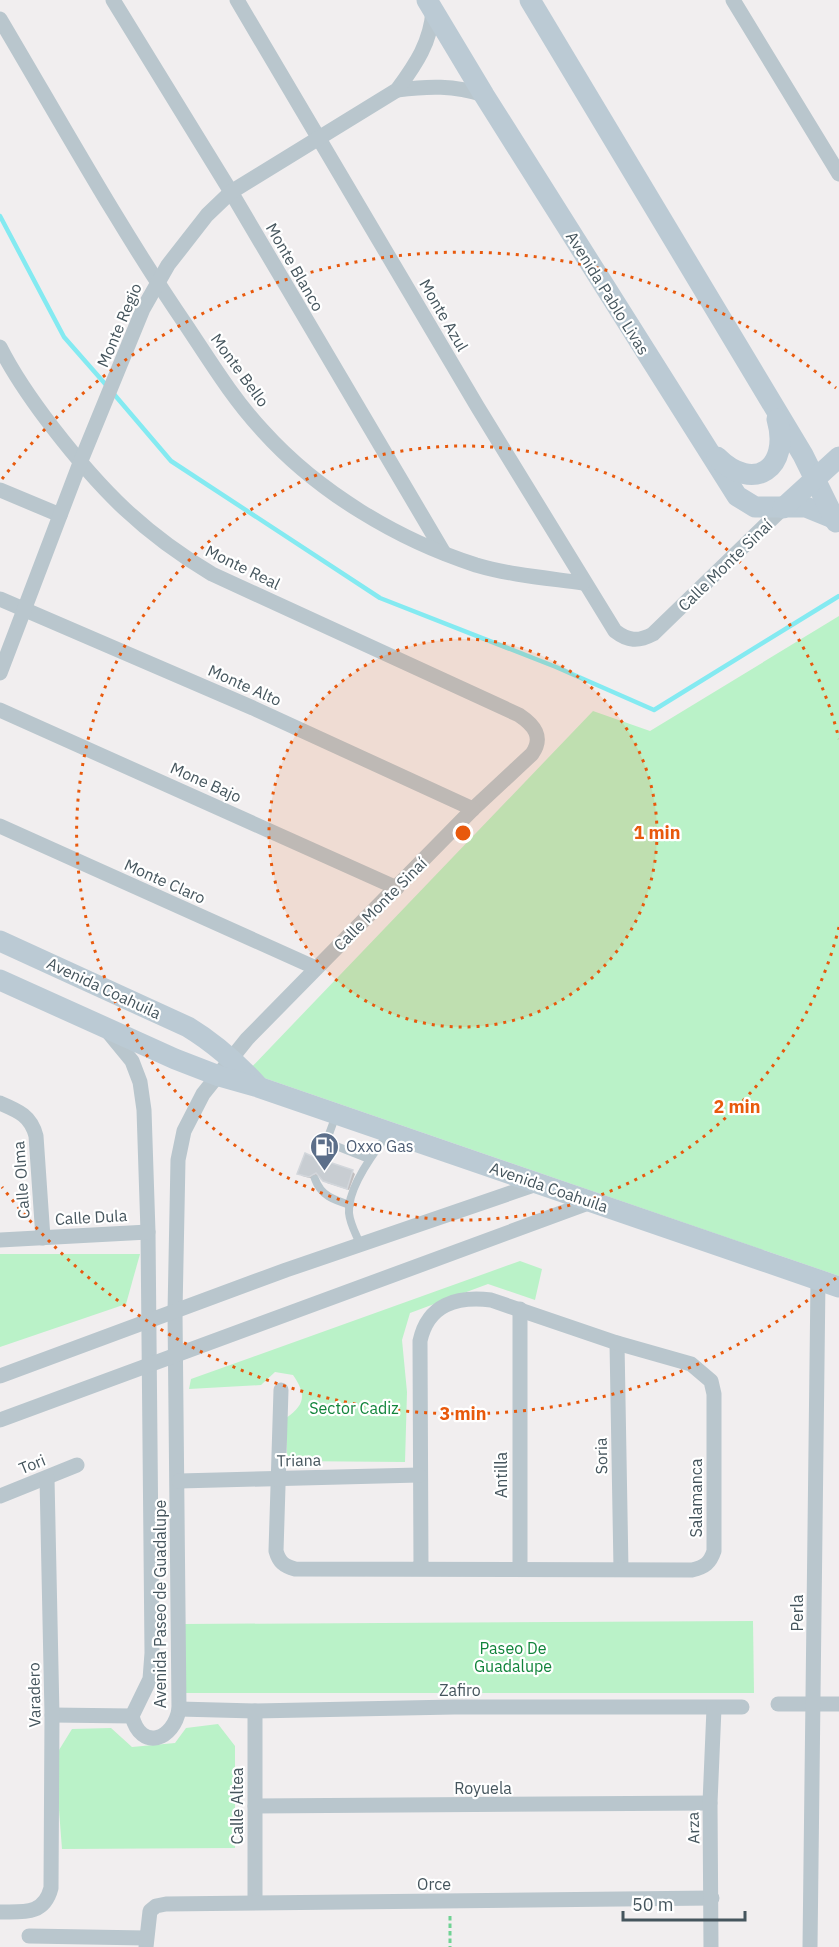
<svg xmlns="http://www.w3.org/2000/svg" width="839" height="1947" font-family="'IBM Plex Sans',sans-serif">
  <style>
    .green { fill: #baf2c8 }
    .shadow { fill: #0003 }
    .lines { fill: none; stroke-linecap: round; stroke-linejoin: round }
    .stream { stroke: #84eaf1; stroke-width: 4.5 }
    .building { fill: #c8cdd2; stroke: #d2d6db; stroke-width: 1.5 }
    .path { stroke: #70d294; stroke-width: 3; stroke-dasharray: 4.5 3; stroke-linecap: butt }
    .lane { stroke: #b9c6cd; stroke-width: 8 }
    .street { stroke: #b9c6cd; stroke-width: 15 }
    .secondary { stroke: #bbcad4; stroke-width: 21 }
    .ring { fill: none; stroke: #e8590c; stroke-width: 3; stroke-dasharray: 3 6 }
    .labels { text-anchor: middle; stroke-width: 4.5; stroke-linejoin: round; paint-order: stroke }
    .street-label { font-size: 16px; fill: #45555d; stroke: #fff }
    .service-label { font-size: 16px; fill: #4e5e75; stroke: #fff; text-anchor: start }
    .park-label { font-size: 16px; fill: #11843b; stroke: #fff }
    .centre { fill: #e8590c; stroke: #fff; stroke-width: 3 }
    .ring-label { font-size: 18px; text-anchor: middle; font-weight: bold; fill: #e8590c; stroke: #fff; stroke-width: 4.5; stroke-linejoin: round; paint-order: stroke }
  </style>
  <rect width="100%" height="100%" fill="#f1eeef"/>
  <!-- green -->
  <g class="green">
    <path d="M 839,616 L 839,1276 L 247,1072 L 593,711 L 650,731 Z"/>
    <path d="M 0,1254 L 140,1254 L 126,1304 L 0,1347 Z"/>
    <path d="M 520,1261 L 542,1269 L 535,1300 L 488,1284 L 410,1313 L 402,1340 L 407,1392 L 405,1462 L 287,1461 L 286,1418 C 306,1404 306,1394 293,1375 L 275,1372 L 261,1385 L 189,1389 L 191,1379 Z"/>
    <path d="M 753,1621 L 754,1693 L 185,1693 L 184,1624 Z"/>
    <path d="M 218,1724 L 235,1746 L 235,1848 L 62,1849 L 56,1771 L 59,1750 L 72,1729 L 111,1728 L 132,1747 L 175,1743 L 186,1728 Z"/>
  </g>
  <!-- shadow -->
  <path class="shadow" d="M 314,1158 L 319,1166 L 352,1171 L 355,1174 L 349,1190 L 327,1183 L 319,1175 L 313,1179 L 302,1176 L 299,1173 Z"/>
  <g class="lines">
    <!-- stream -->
    <g class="stream">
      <path d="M 0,216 L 64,337 L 107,386"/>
      <path d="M 113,393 L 171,461 L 380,598 L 556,667 L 654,710 L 839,596"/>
    </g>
  </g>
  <!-- building -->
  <path class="building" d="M 305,1153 L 314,1157 L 319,1165 L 326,1161 L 353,1170 L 347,1189 L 323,1181 L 316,1173 L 309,1177 L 297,1174 Z"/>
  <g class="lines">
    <!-- path -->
    <path class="path" d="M 450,1916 L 450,1947"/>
    <!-- lane -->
    <g class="lane">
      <path d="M 326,1142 L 369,1159"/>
      <path d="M 320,1159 L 336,1115"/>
      <path d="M 315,1179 C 321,1196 334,1200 350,1205"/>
      <path d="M 360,1244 C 356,1234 350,1224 349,1213 C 347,1188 374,1152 389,1133"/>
    </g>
    <!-- street -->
    <g class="street">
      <path d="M 113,0 L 231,192 L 444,553"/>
      <path d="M 237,0 L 477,406 L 615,631 C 628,641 638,642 653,634 L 783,508"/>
      <path d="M 733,0 L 839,174"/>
      <path d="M 0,19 C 61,122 119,227 186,325 C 210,361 233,399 263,431 C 318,492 398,540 476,565 C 510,575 547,578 583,583"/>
      <path d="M 397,90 C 428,86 454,85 484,95"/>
      <path d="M 0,347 C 15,377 33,402 53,428 C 101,490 143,533 212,574 L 519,715 C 534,725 544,737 532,754 L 473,809 L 247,1039 L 203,1094 L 184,1131 L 178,1160 L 175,1312 L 179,1709 C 174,1740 141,1752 132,1716 L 150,1679 L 152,1653 L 148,1232 L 144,1110 L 140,1082 L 132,1061 L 109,1033"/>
      <path d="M 0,490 L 60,515"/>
      <path d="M 0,599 L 253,708 L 473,809"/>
      <path d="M 0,673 L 80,463 L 143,309 L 168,265 L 207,215 L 231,192 L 397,90 C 416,64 431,42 433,10"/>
      <path d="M 0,710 L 397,888"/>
      <path d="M 0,826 L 316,968"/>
      <path d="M 0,1103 C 19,1111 31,1116 36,1136 L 43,1238"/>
      <path d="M 0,1240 L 148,1232"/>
      <path d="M 617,1343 L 621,1569"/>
      <path d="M 0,1376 L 286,1270 L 537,1184"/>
      <path d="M 281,1390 L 276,1551 C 279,1562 284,1566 295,1569 L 692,1570 C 705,1567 710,1563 714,1551 L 714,1394 L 711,1381 L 691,1364 L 617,1343 L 491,1300 C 457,1296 428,1304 420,1341 L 421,1569"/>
      <path d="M 0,1420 L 591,1202"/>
      <path d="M 179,1481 L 419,1475"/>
      <path d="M 0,1496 L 77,1465"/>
      <path d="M 520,1569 L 520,1309"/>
      <path d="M 778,1704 L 839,1704"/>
      <path d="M 179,1709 L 255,1711 L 454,1707 L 742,1707"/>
      <path d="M 52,1715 L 132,1716"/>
      <path d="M 255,1806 L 710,1803"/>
      <path d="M 255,1902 L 255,1711"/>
      <path d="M 0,1912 C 24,1912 44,1915 51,1888 L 52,1715 L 47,1478"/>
      <path d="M 29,1936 L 146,1938"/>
      <path d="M 146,1947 L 150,1911 L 156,1906 L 166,1904 L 712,1898"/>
      <path d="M 711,1947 L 710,1803 L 714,1708"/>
      <path d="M 810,1947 L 818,1280"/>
    </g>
    <!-- secondary -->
    <g class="secondary">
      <path d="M 427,0 L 484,95 L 737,496 L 755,507 L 806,507 L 833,518"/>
      <path d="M 530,0 L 803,455 L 836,522"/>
      <path d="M 717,457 C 754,494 791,468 777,419"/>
      <path d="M 783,508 L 839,457"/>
      <path d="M 0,941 L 188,1027 C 216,1044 236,1062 258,1086"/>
      <path d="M 0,980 L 175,1059 L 219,1076 L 258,1087 L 839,1287"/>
    </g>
  </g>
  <!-- distance rings -->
  <circle cx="463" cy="833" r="194" fill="#e8590c" fill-opacity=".12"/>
  <g class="ring">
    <circle cx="463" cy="833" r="194"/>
    <path d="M839 927A387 387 0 1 1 839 739"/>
    <path d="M836 1278A581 581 0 0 1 2 1187M2 479A581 581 0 0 1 836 388"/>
  </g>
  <!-- icons -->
  <defs>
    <symbol id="fuel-pin" viewBox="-11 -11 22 30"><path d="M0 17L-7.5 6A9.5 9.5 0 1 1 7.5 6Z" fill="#5c6f8a" stroke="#fff"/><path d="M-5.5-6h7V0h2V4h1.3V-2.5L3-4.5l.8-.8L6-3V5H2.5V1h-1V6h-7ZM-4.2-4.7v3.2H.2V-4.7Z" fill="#fff"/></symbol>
  </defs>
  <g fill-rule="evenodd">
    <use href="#fuel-pin" x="308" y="1130" width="33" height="45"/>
  </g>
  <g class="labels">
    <!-- street labels -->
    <g class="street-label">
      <text transform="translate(295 267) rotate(60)" y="6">Monte Blanco</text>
      <text transform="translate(608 293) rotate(58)" y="6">Avenida Pablo Livas</text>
      <text transform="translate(444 315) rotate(60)" y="6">Monte Azul</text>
      <text transform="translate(119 325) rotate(-67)" y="6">Monte Regio</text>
      <text transform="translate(240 370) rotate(54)" y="6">Monte Bello</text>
      <text transform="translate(725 565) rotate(-44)" y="6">Calle Monte Sinaí</text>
      <text transform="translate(243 567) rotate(26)" y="6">Monte Real</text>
      <text transform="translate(245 685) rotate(24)" y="6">Monte Alto</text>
      <text transform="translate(206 782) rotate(24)" y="6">Mone Bajo</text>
      <text transform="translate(165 881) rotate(24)" y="6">Monte Claro</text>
      <text transform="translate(380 904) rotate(-45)" y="6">Calle Monte Sinaí</text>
      <text transform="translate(104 988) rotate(25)" y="6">Avenida Coahuila</text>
      <text transform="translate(21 1180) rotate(-94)" y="6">Calle Olma</text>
      <text transform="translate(549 1187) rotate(19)" y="6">Avenida Coahuila</text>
      <text transform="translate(91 1217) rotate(-3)" y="6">Calle Dula</text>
      <text transform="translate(601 1456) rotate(-91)" y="6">Soria</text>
      <text transform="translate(299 1460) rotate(-1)" y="6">Triana</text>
      <text transform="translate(32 1464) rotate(-22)" y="6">Tori</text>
      <text transform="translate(501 1475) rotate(-90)" y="6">Antilla</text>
      <text transform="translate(696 1498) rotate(-90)" y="6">Salamanca</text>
      <text transform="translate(160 1604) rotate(-90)" y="6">Avenida Paseo de Guadalupe</text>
      <text transform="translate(797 1613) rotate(-90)" y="6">Perla</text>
      <text x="460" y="1696">Zafiro</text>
      <text transform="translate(34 1695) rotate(-91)" y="6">Varadero</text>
      <text x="483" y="1794">Royuela</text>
      <text transform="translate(237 1806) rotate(-90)" y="6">Calle Altea</text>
      <text transform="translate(693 1828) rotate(-92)" y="6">Arza</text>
      <text x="434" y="1890">Orce</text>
    </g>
    <!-- service labels -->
    <g class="service-label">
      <text x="346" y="1152">Oxxo Gas</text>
    </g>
    <!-- park labels -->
    <g class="park-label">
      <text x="354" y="1414">Sector Cadiz</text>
      <text x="513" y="1654">Paseo De<tspan x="513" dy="18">Guadalupe</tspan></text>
    </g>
  </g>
  <circle cx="463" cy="833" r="9" class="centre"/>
  <g class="ring-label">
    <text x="657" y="839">1 min</text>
    <text x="737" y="1113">2 min</text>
    <text x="463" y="1420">3 min</text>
  </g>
  <!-- scale -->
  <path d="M623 1911v9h122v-9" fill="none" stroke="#45555d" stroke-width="3"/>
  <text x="632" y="1911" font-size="18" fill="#45555d" stroke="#ffffff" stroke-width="4.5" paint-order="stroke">50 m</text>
</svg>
